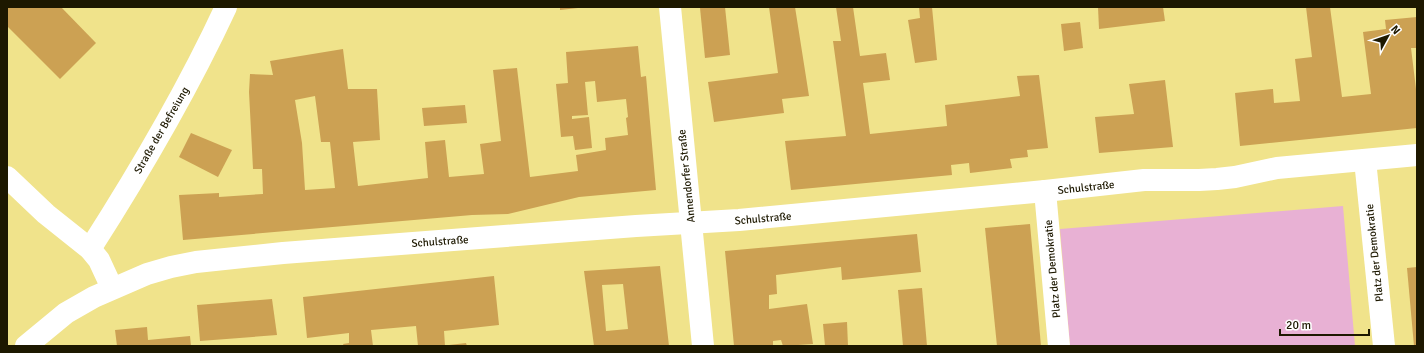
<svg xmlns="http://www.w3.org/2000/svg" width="1424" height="353" font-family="Signika,sans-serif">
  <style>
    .green { fill: #e8b1d4 }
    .building { fill: #cca153; fill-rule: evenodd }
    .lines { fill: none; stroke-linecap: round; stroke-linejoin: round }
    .minor { stroke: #fff; stroke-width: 22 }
    .major { stroke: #fff; stroke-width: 22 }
    .labels { text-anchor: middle; stroke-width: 3; stroke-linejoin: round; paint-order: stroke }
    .street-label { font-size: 11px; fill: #1d1800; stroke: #fff }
  </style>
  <rect width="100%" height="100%" fill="#f0e38b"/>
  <!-- green -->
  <path class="green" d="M 1343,206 L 1355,346 L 1070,346 L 1060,229 Z"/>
  <!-- building -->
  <g class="building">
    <path d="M 7,7 L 61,7 L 96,43 L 60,79 L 7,26 Z"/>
    <path d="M 560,7 L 578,7 L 578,8 L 560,10 Z"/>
    <path d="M 707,7 L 725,7 L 730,55 L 705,58 L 700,8 Z"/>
    <path d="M 769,7 L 795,7 L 809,96 L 782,99 L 784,113 L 714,122 L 708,82 L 778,73 Z"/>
    <path d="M 836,7 L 853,7 L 860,56 L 886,53 L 890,80 L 863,83 L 870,134 L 947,126 L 945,105 L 1020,96 L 1017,76 L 1039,75 L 1048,148 L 1027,150 L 1028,157 L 1010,159 L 1012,168 L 970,173 L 969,163 L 951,165 L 952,175 L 791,190 L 785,141 L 846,136 L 833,41 L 841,41 Z"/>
    <path d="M 919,7 L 932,7 L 937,60 L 915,63 L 908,20 L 920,18 Z"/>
    <path d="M 1098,7 L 1163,7 L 1165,21 L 1099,29 Z"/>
    <path d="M 1306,7 L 1330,7 L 1342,97 L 1371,94 L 1363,32 L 1386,29 L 1385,20 L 1417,17 L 1417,48 L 1411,48 L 1416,89 L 1417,89 L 1417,128 L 1240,146 L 1235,93 L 1273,89 L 1274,103 L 1300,101 L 1295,59 L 1312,57 Z"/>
    <path d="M 1080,22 L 1083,48 L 1064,51 L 1061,24 Z"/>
    <path d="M 638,46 L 641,77 L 646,76 L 656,190 L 579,197 L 508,214 L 472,215 L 183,240 L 179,195 L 219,193 L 219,197 L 263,194 L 262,169 L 253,169 L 249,92 L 250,74 L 273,75 L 270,61 L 343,49 L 348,89 L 377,89 L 380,140 L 353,142 L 358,186 L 428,178 L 425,142 L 445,140 L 449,177 L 484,174 L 480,144 L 501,141 L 493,70 L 517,68 L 530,177 L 578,171 L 576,155 L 606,150 L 605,138 L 628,135 L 626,118 L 628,117 L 626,99 L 597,102 L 595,81 L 585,82 L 588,115 L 572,116 L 572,119 L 589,117 L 592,148 L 575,150 L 573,136 L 561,137 L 556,84 L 568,83 L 566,52 ZM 315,96 L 321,142 L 330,142 L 335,188 L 305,190 L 302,143 L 295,100 Z"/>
    <path d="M 1165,80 L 1173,147 L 1099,153 L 1095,117 L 1134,114 L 1129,84 Z"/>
    <path d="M 465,105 L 467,123 L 424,126 L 422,108 Z"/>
    <path d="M 191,133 L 232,150 L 218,177 L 179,157 Z"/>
    <path d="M 1030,224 L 1041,346 L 997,346 L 985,228 Z"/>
    <path d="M 917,234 L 921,272 L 842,280 L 841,267 L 776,275 L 777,294 L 769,295 L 769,309 L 807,304 L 813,344 L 783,346 L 781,340 L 773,341 L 773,346 L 734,346 L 725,251 Z"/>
    <path d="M 660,266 L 669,346 L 594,346 L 584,271 ZM 623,284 L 628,329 L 606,331 L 602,285 Z"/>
    <path d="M 1417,267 L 1417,346 L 1414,346 L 1407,268 Z"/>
    <path d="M 494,276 L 499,325 L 444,331 L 445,346 L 418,346 L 416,326 L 371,330 L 373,346 L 344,346 L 343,344 L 349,343 L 349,333 L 307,338 L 303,297 Z"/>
    <path d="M 922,288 L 927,346 L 903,346 L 898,290 Z"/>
    <path d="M 272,299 L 277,335 L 200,341 L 197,305 Z"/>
    <path d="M 847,322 L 848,346 L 825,346 L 823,324 Z"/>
    <path d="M 147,327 L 148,340 L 190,336 L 191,346 L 117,346 L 115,330 Z"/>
    <path d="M 466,343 L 467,346 L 449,346 L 449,345 Z"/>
  </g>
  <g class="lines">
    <!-- minor -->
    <g class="minor">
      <path d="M 1365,160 L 1384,346"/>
      <path d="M 7,177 L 46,214 L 90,249 L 99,260 L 112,288"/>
      <path d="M 1045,191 L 1059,346"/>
      <path d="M 90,249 C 140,171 187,91 226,7"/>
      <path d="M 26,346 L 66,313 L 94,297 L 147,274 L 171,267 L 196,262 L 283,253 L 636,226 L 739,220 L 1045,191 L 1144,180 L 1199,180 L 1217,179 L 1235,177 L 1277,168 L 1417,155"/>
    </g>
    <!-- major -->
    <path class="major" d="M 670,7 L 703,346"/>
  </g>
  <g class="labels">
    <!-- street labels -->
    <g class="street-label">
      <text transform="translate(161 130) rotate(-60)" y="4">Straße der Befreiung</text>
      <text transform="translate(686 176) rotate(-96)" y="4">Annendorfer Straße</text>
      <text transform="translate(1086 187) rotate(-6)" y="4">Schulstraße</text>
      <text transform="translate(763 218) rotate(-5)" y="4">Schulstraße</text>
      <text transform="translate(440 241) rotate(-4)" y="4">Schulstraße</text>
      <text transform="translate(1374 253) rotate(-96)" y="4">Platz der Demokratie</text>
      <text transform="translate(1052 269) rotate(-95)" y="4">Platz der Demokratie</text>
    </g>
  </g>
  <!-- border -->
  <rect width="1424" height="353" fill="none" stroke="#1d1800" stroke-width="16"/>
  <!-- north arrow -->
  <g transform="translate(1388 36) rotate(50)" stroke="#ffffff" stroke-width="3" paint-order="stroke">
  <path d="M0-3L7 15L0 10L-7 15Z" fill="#1d1800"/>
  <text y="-6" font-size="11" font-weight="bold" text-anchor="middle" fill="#1d1800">N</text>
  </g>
  <!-- scale -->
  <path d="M1280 329v6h89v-6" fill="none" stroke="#1d1800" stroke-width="2"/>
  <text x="1286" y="329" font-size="12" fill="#1d1800" stroke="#ffffff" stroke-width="3" paint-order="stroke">20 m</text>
</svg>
